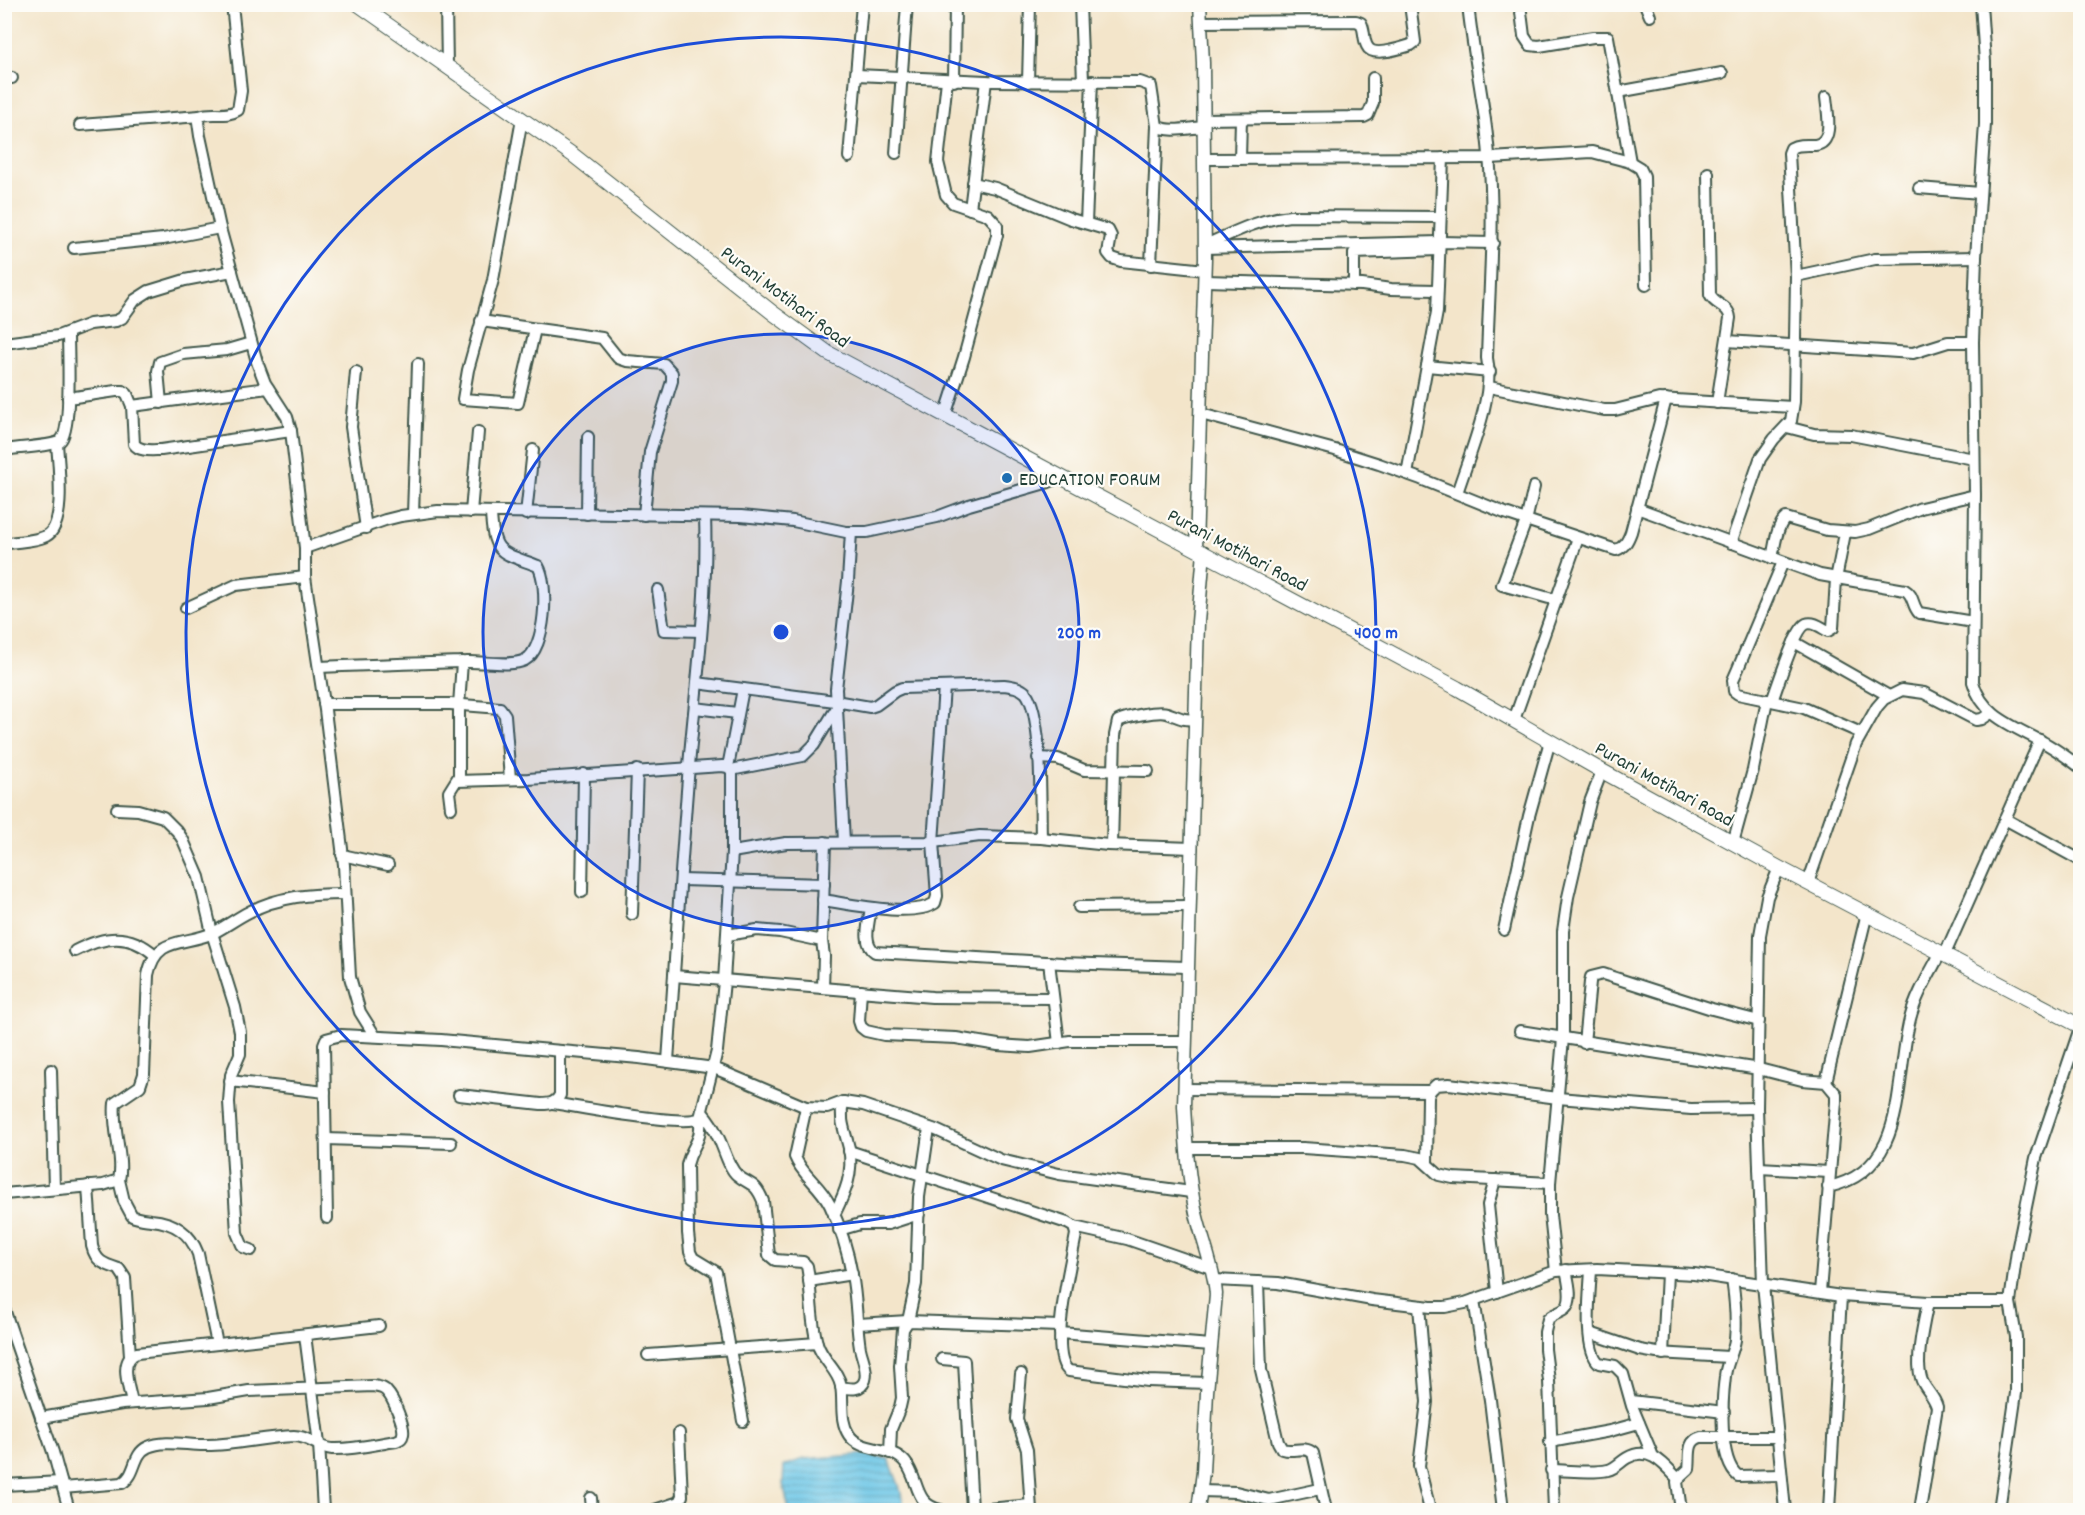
<svg xmlns="http://www.w3.org/2000/svg" width="2085" height="1515" font-family="Dekko,sans-serif">
  <style>
    .water { fill: url(#water-rules); stroke: #44818d; stroke-width: 1.5 }
    .lines { fill: none; stroke-linecap: round; stroke-linejoin: round }
    .minor-casing { stroke: #3f564a; stroke-width: 14 }
    .tertiary-casing { stroke: #3f564a; stroke-width: 15 }
    .secondary-casing { stroke: #3f564a; stroke-width: 16 }
    .minor { stroke: #fff; stroke-width: 10 }
    .tertiary { stroke: #fff; stroke-width: 12 }
    .secondary { stroke: #fff; stroke-width: 14 }
    .ring { fill: none; stroke: #1d4ed8; stroke-width: 3 }
    .poi-dot { fill: #1f6fb2; stroke: #fdfcf7; stroke-width: 2 }
    .labels { text-anchor: middle; stroke-width: 4.5; stroke-linejoin: round; paint-order: stroke }
    .street-label { font-size: 20px; fill: #1f3d34; stroke: #fdfcf7 }
    .poi-label { font-size: 20px; fill: #1f3d34; stroke: #fdfcf7; text-anchor: start }
    .centre { fill: #1d4ed8; stroke: #fdfcf7; stroke-width: 3 }
    .ring-label { font-size: 18px; text-anchor: middle; font-weight: bold; fill: #1d4ed8; stroke: #fdfcf7; stroke-width: 4.5; stroke-linejoin: round; paint-order: stroke }
  </style>
  <defs>
    <pattern id="water-rules" width="6" height="5" patternUnits="userSpaceOnUse" patternTransform="scale(1.5)"><rect width="6" height="5" fill="#68c5e6"/><path d="M0 2.5h6" fill="none" stroke="#55a1bb"/></pattern>
  </defs>
  <rect width="100%" height="100%" fill="#fdfcf7"/>
  <filter id="ink" filterUnits="userSpaceOnUse"><feTurbulence type="fractalNoise" baseFrequency=".0167" numOctaves="2"/><feDisplacementMap in="SourceGraphic" scale="12" xChannelSelector="R" yChannelSelector="G"/><feConvolveMatrix kernelMatrix="1 2 1 2 8 2 1 2 1" color-interpolation-filters="sRGB"/></filter>
  <filter id="wash" filterUnits="userSpaceOnUse"><feTurbulence type="fractalNoise" baseFrequency=".008" numOctaves="4" result="noise"/><feDisplacementMap in="SourceGraphic" scale="24" xChannelSelector="R" yChannelSelector="G"/><feGaussianBlur stdDeviation="1.35" result="paint"/><feColorMatrix in="noise" values="0 0 0 0 0 0 0 0 0 0 0 0 0 0 0 0 0 1.4 0 .05"/><feComposite in="paint" operator="in"/></filter>
  <g filter="url(#wash)">
    <rect width="100%" height="100%" fill="#f3e5ca"/>
    <!-- water -->
    <path class="water" d="M 868,1454 L 889,1459 L 899,1485 L 905,1510 L 789,1510 L 783,1484 L 784,1466 L 803,1459 Z"/>
  </g>
  <g filter="url(#ink)">
    <g class="lines">
      <defs>
        <g id="minor">
          <path d="M 232,4 L 241,91 L 238,110 C 225,118 213,111 200,116 L 198,122 L 200,136 L 220,228 L 257,362 L 265,383 L 287,417 L 291,431 L 305,548 L 305,577 L 325,710 L 344,865 L 350,977 L 360,1012 L 375,1036"/>
          <path d="M 446,4 L 447,67"/>
          <path d="M 1080,4 L 1083,81"/>
          <path d="M 1520,4 L 1524,36 L 1530,45 L 1539,46 L 1593,37 L 1608,37 L 1630,162"/>
          <path d="M 1645,4 L 1650,16"/>
          <path d="M 1981,4 L 1985,62 L 1985,124 L 1976,257 L 1973,342 L 1975,495 L 1973,682 C 1982,716 2013,726 2041,741 C 2055,748 2068,758 2080,767"/>
          <path d="M 1201,22 L 1356,21 L 1361,23 C 1365,30 1363,39 1367,46 C 1372,58 1401,48 1411,45 L 1415,42 L 1410,4"/>
          <path d="M 857,75 L 986,81 L 1140,82 L 1151,86 L 1157,126 C 1169,133 1189,128 1203,127"/>
          <path d="M 4,77 L 12,78"/>
          <path d="M 954,81 L 955,4"/>
          <path d="M 1028,82 L 1030,4"/>
          <path d="M 1618,92 L 1722,73"/>
          <path d="M 522,119 L 493,280 L 468,370 L 463,399 L 518,403 L 535,329"/>
          <path d="M 1203,119 L 1364,117 L 1368,115 L 1373,103 L 1373,78"/>
          <path d="M 80,125 L 200,116"/>
          <path d="M 896,153 L 907,4"/>
          <path d="M 849,157 L 862,4"/>
          <path d="M 1204,159 L 1490,158 L 1592,152 L 1630,162 L 1640,168 L 1644,176 L 1646,285"/>
          <path d="M 1240,159 L 1241,119"/>
          <path d="M 1708,173 L 1710,295 C 1715,306 1729,305 1730,318 L 1717,403"/>
          <path d="M 973,183 L 995,188 L 1071,219 L 1108,230 L 1111,236 L 1108,253 L 1112,258 L 1121,261 L 1205,270"/>
          <path d="M 1919,188 L 1980,193"/>
          <path d="M 970,209 L 986,81"/>
          <path d="M 1086,223 L 1092,81"/>
          <path d="M 1206,245 C 1234,232 1259,219 1290,216 L 1440,217"/>
          <path d="M 74,248 L 163,239 L 220,228"/>
          <path d="M 1205,248 L 1439,242 L 1493,243"/>
          <path d="M 1151,265 L 1157,126"/>
          <path d="M 1796,276 L 1875,259 L 1976,257"/>
          <path d="M 1205,281 L 1362,285 L 1391,289 L 1436,290"/>
          <path d="M 1354,285 L 1354,253 L 1438,250"/>
          <path d="M 481,321 L 602,338 L 618,358 L 627,361 L 664,364 L 672,373 L 672,381 L 650,452 L 644,515"/>
          <path d="M 1727,341 L 1913,353 L 1948,342 L 1973,342"/>
          <path d="M 4,343 L 58,336 L 90,324 L 116,321 L 122,318 L 135,300 L 149,291 L 185,280 L 232,271"/>
          <path d="M 1427,366 L 1490,372"/>
          <path d="M 356,372 L 351,427 L 366,528"/>
          <path d="M 1489,387 L 1604,410 L 1615,410 L 1659,399 L 1793,407"/>
          <path d="M 68,398 L 116,391 L 123,391 L 127,394 L 132,406 L 134,444 C 140,452 152,450 161,450 L 291,431"/>
          <path d="M 161,403 L 158,371 L 160,362 L 183,354 L 227,350 L 251,343"/>
          <path d="M 132,406 L 268,388"/>
          <path d="M 1201,414 L 1335,450 L 1379,464 L 1421,479 L 1505,513 L 1616,550 C 1625,547 1628,540 1631,532 L 1666,399"/>
          <path d="M 945,416 L 964,357 L 997,235 L 997,225 L 988,215 L 953,203 L 946,195 L 938,162 L 947,80"/>
          <path d="M 1787,427 L 1814,434 L 1851,435 L 1974,459"/>
          <path d="M 4,450 C 15,448 54,446 60,441 C 72,432 68,352 68,334"/>
          <path d="M 1407,474 L 1437,312 L 1443,158"/>
          <path d="M 1534,487 L 1526,521 L 1502,585 L 1556,600"/>
          <path d="M 1457,493 C 1469,455 1495,397 1487,358 C 1489,290 1495,223 1489,155 C 1485,104 1473,55 1468,4"/>
          <path d="M 1637,508 L 1820,575 L 1905,590 C 1914,595 1912,606 1919,613 L 1973,622"/>
          <path d="M 471,512 L 478,432"/>
          <path d="M 413,514 L 418,364"/>
          <path d="M 526,514 L 533,450"/>
          <path d="M 587,514 L 588,437"/>
          <path d="M 1731,543 L 1760,459 L 1774,439 L 1791,421 L 1794,402 L 1796,276 L 1789,153 L 1791,148 C 1798,144 1806,145 1815,145 C 1835,143 1827,110 1826,97"/>
          <path d="M 4,544 C 17,541 34,542 46,536 C 67,526 58,463 57,443"/>
          <path d="M 305,548 L 385,520 L 401,516 L 438,511 L 741,516 L 793,521 L 846,532 L 867,532 L 937,517 L 969,505 L 1049,482 L 1060,477"/>
          <path d="M 1772,558 C 1775,546 1776,526 1786,518 L 1827,530 L 1855,532 L 1869,529 L 1921,508 L 1975,495"/>
          <path d="M 1783,562 L 1737,671 L 1733,680 L 1734,691 L 1738,694 L 1804,708 L 1861,733"/>
          <path d="M 658,590 L 664,630 L 701,631"/>
          <path d="M 186,608 L 236,585 L 305,577"/>
          <path d="M 1794,642 L 1889,696"/>
          <path d="M 319,667 C 368,665 417,663 466,662 C 482,661 511,667 525,660 C 546,649 549,584 538,566 C 501,552 493,555 491,513"/>
          <path d="M 697,683 L 835,701 L 870,707 L 876,705 L 895,691 L 902,688 L 1004,685 C 1012,686 1020,687 1026,693 C 1043,715 1040,807 1041,838"/>
          <path d="M 1772,701 C 1777,688 1795,629 1806,624 C 1814,621 1822,628 1828,631 L 1833,628 L 1836,579 L 1845,533"/>
          <path d="M 324,704 L 450,704 L 500,708 L 505,715 L 510,779"/>
          <path d="M 695,708 L 737,713"/>
          <path d="M 1514,720 L 1578,538"/>
          <path d="M 1038,758 L 1058,759 L 1084,770 L 1148,771"/>
          <path d="M 728,767 L 743,689"/>
          <path d="M 732,771 L 736,769 L 803,756 L 814,745 L 836,709"/>
          <path d="M 457,781 L 528,779 L 722,766 L 728,767 L 732,771 L 732,852 L 724,981 L 717,1051 L 700,1118 C 685,1127 577,1107 553,1103"/>
          <path d="M 451,808 L 449,792 L 459,776 L 459,705 L 462,662"/>
          <path d="M 117,809 L 138,810 L 163,817 L 177,831 L 183,840 L 199,877 L 212,933 L 235,1007 L 240,1032 L 240,1054 L 231,1075 L 229,1102 L 237,1233 L 243,1247 L 251,1250"/>
          <path d="M 2005,819 L 2080,860"/>
          <path d="M 844,842 L 836,689 L 848,581 L 851,532"/>
          <path d="M 1733,843 L 1753,770 L 1767,700"/>
          <path d="M 1112,845 L 1115,735 L 1118,721 C 1126,717 1158,710 1167,713 C 1177,716 1183,721 1195,719"/>
          <path d="M 732,852 L 786,843 L 933,842 L 980,836 L 1041,838 L 1108,845 L 1192,848"/>
          <path d="M 342,855 L 388,865"/>
          <path d="M 1779,868 L 1767,897 L 1760,935 L 1757,1108 L 1763,1284 L 1785,1510"/>
          <path d="M 681,880 L 824,884"/>
          <path d="M 1808,883 L 1856,744 L 1877,707 L 1884,699 L 1902,690 L 1924,693 L 1976,720 L 1982,719 L 1991,713"/>
          <path d="M 582,892 L 584,774"/>
          <path d="M 823,900 C 850,904 913,918 935,903 L 937,896 L 933,842 L 944,687"/>
          <path d="M 1079,907 L 1190,906"/>
          <path d="M 871,908 C 869,922 862,943 875,952 L 1062,963 L 1187,967"/>
          <path d="M 632,914 L 637,770"/>
          <path d="M 1504,930 L 1529,816 L 1550,741"/>
          <path d="M 727,935 L 757,930 L 780,932 L 822,941 L 824,956 L 823,988"/>
          <path d="M 822,941 L 825,842"/>
          <path d="M 75,951 C 104,936 129,932 155,955"/>
          <path d="M 1945,954 L 2040,740"/>
          <path d="M 1049,962 L 1059,1043"/>
          <path d="M 674,976 L 932,997 L 1053,998"/>
          <path d="M 861,991 L 859,1021 L 861,1027 L 866,1031 L 884,1035 L 956,1038 L 998,1045 L 1030,1047 L 1070,1041 L 1185,1041"/>
          <path d="M 1520,1031 L 1759,1069 L 1802,1080 L 1826,1082 L 1836,1094 L 1836,1102 L 1820,1292"/>
          <path d="M 1584,1043 L 1590,982 L 1591,977 L 1603,974 L 1712,1009 L 1759,1021"/>
          <path d="M 668,1061 C 675,963 681,864 689,766 C 696,683 708,600 705,516"/>
          <path d="M 51,1070 L 54,1189"/>
          <path d="M 230,1081 L 325,1092"/>
          <path d="M 1826,1082 L 1867,913"/>
          <path d="M 1184,1089 L 1430,1091"/>
          <path d="M 459,1095 L 541,1104 C 550,1104 556,1103 560,1095 L 560,1051"/>
          <path d="M 806,1107 L 795,1157 C 802,1175 820,1185 830,1205 C 840,1226 848,1252 852,1275 C 857,1299 856,1324 860,1348 C 862,1358 868,1370 865,1380 C 861,1391 851,1389 841,1387"/>
          <path d="M 703,1113 C 709,1120 714,1128 718,1137 C 724,1148 728,1167 737,1175 C 750,1186 755,1181 763,1201 L 769,1255 L 775,1260 L 803,1262 L 807,1266 C 812,1291 810,1318 817,1343 C 822,1360 838,1370 841,1386 C 844,1402 839,1420 849,1435 C 861,1453 891,1445 905,1462 C 920,1480 913,1504 941,1510"/>
          <path d="M 700,1118 C 702,1144 692,1143 687,1165 L 688,1233 L 690,1252 L 693,1258 L 716,1272 L 743,1421"/>
          <path d="M 326,1139 L 451,1143"/>
          <path d="M 1187,1148 L 1303,1148 L 1405,1155 L 1420,1158 L 1439,1175 L 1453,1178 L 1550,1183"/>
          <path d="M 849,1151 L 1067,1223 L 1074,1227 L 1076,1234 C 1072,1259 1047,1356 1069,1371 L 1148,1381 L 1208,1383"/>
          <path d="M 1427,1163 L 1428,1097 L 1430,1091 L 1436,1085 L 1449,1084 L 1558,1098 L 1691,1109 L 1757,1108"/>
          <path d="M 1759,1168 L 1829,1172"/>
          <path d="M 119,1180 L 124,1201 L 132,1216 C 139,1219 144,1219 151,1220 C 174,1222 190,1232 198,1254 L 217,1344"/>
          <path d="M 1495,1180 L 1488,1205 L 1497,1292"/>
          <path d="M 88,1186 L 92,1246 C 96,1262 104,1264 119,1269 L 125,1278 L 130,1356"/>
          <path d="M 1828,1187 C 1909,1170 1894,1082 1910,1019 C 1916,995 1930,973 1941,952"/>
          <path d="M 4,1194 L 103,1185 L 119,1180 C 124,1157 112,1129 115,1103 L 140,1086 L 144,1074 L 148,975 C 156,935 184,946 213,933 C 225,927 237,918 249,912 C 279,896 312,894 345,894"/>
          <path d="M 834,1215 C 845,1193 854,1173 849,1148 C 845,1131 839,1120 843,1102"/>
          <path d="M 327,1218 L 324,1044 L 326,1039 L 341,1035 L 441,1040 L 639,1058 L 714,1068 L 806,1107 L 827,1108 L 843,1102 L 863,1105 L 936,1130 L 1001,1160 L 1059,1174 L 1191,1192"/>
          <path d="M 1074,1227 L 1127,1239 L 1211,1268"/>
          <path d="M 839,1230 L 860,1224 L 888,1224 L 919,1214"/>
          <path d="M 1591,1270 C 1590,1291 1583,1349 1599,1363 L 1615,1366 L 1623,1374 L 1632,1406 L 1652,1454"/>
          <path d="M 1556,1271 L 1550,1215 L 1550,1183 L 1563,1038 L 1563,931 L 1568,897 L 1590,802 L 1602,771"/>
          <path d="M 1732,1279 C 1735,1299 1737,1320 1735,1340 C 1733,1353 1726,1364 1725,1376 C 1722,1400 1718,1460 1738,1476 L 1781,1475"/>
          <path d="M 1214,1280 L 1278,1283 L 1372,1300 L 1431,1307 L 1445,1307 L 1465,1303 L 1556,1271 L 1597,1269 L 1694,1274 L 1841,1296 L 1928,1302 L 2010,1302"/>
          <path d="M 809,1281 L 852,1274"/>
          <path d="M 1258,1282 L 1261,1370 L 1278,1442 L 1282,1449 C 1293,1453 1304,1445 1313,1453 L 1326,1510"/>
          <path d="M 1474,1300 L 1490,1400 L 1503,1510"/>
          <path d="M 1419,1306 L 1427,1402 L 1419,1466 L 1430,1510"/>
          <path d="M 4,1309 L 53,1452 L 69,1510"/>
          <path d="M 858,1324 L 908,1321 L 1060,1326"/>
          <path d="M 1060,1333 L 1211,1345"/>
          <path d="M 1590,1333 L 1640,1350 L 1657,1353 L 1729,1357"/>
          <path d="M 305,1335 L 319,1444 L 323,1510"/>
          <path d="M 1663,1354 L 1667,1273"/>
          <path d="M 648,1355 L 817,1343"/>
          <path d="M 942,1359 L 964,1361 L 972,1510"/>
          <path d="M 1021,1374 L 1017,1419 L 1027,1450 L 1031,1510"/>
          <path d="M 1631,1401 L 1724,1412"/>
          <path d="M 132,1403 C 129,1387 118,1360 137,1353 L 379,1326"/>
          <path d="M 41,1418 L 122,1404 L 208,1398 L 249,1391 L 373,1386 C 378,1387 384,1387 387,1392 C 393,1398 405,1426 403,1434 C 402,1439 400,1439 396,1441 C 376,1444 353,1450 332,1449 C 318,1448 309,1436 294,1436 C 264,1437 236,1445 207,1445 C 189,1446 165,1439 148,1447 C 132,1454 137,1475 122,1483 L 63,1488"/>
          <path d="M 1550,1442 L 1610,1431 L 1639,1423"/>
          <path d="M 890,1453 L 891,1429 L 900,1407 L 902,1398 L 900,1366 L 903,1329 L 908,1321 L 916,1284 L 919,1197 L 929,1128"/>
          <path d="M 1551,1470 C 1569,1470 1590,1474 1608,1470 C 1616,1468 1620,1462 1627,1458 C 1649,1445 1664,1464 1678,1479"/>
          <path d="M 4,1485 L 61,1482"/>
          <path d="M 1201,1491 L 1236,1492 L 1269,1500 L 1320,1489"/>
          <path d="M 591,1498 L 592,1510"/>
          <path d="M 655,1510 L 679,1502 L 682,1496 L 679,1433"/>
          <path d="M 978,1510 L 1030,1505"/>
          <path d="M 1554,1510 L 1549,1381 L 1545,1349 L 1545,1332 L 1548,1319 C 1553,1314 1560,1313 1565,1309 C 1574,1301 1568,1280 1566,1270"/>
          <path d="M 1681,1510 L 1677,1482 L 1678,1479 L 1689,1469 C 1691,1457 1686,1441 1701,1437 L 1778,1437"/>
          <path d="M 1829,1510 L 1841,1296"/>
          <path d="M 1920,1510 L 1937,1407 C 1934,1395 1924,1389 1921,1378 C 1915,1359 1924,1322 1928,1302"/>
          <path d="M 1999,1510 L 2016,1393 L 2016,1337 L 2010,1302 L 2017,1251 L 2036,1158 L 2080,1028"/>
        </g>
        <g id="tertiary">
          <path d="M 1196,548 L 1205,258 L 1203,63 L 1200,4"/>
          <path d="M 1198,1510 L 1203,1472 L 1207,1392 L 1216,1294 C 1214,1267 1202,1240 1196,1213 C 1188,1177 1186,1142 1184,1106 L 1198,622 L 1204,552"/>
        </g>
        <path id="secondary" d="M 358,4 L 573,155 L 773,313 L 828,353 L 1457,688 L 1602,771 L 1779,868 L 2080,1026"/>
      </defs>
      <!-- minor casing -->
      <use href="#minor" class="minor-casing"/>
      <!-- tertiary casing -->
      <use href="#tertiary" class="tertiary-casing"/>
      <!-- secondary casing -->
      <use href="#secondary" class="secondary-casing"/>
      <!-- minor -->
      <use href="#minor" class="minor"/>
      <!-- tertiary -->
      <use href="#tertiary" class="tertiary"/>
      <!-- secondary -->
      <use href="#secondary" class="secondary"/>
    </g>
  </g>
  <!-- distance rings -->
  <circle cx="781" cy="632" r="298" fill="#1d4ed8" fill-opacity=".12"/>
  <g class="ring">
    <circle cx="781" cy="632" r="298"/>
    <circle cx="781" cy="632" r="595"/>
  </g>
  <!-- markers -->
  <circle class="poi-dot" cx="1007" cy="478" r="6"/>
  <g class="labels">
    <!-- street labels -->
    <g class="street-label">
      <text transform="translate(786 296) rotate(37)" y="7">Purani Motihari Road</text>
      <text transform="translate(1238 549) rotate(28)" y="7">Purani Motihari Road</text>
      <text transform="translate(1665 783) rotate(29)" y="7">Purani Motihari Road</text>
    </g>
    <!-- poi labels -->
    <g class="poi-label">
      <text x="1019" y="485">EDUCATION FORUM</text>
    </g>
  </g>
  <circle cx="781" cy="632" r="9" class="centre"/>
  <g class="ring-label">
    <text x="1079" y="638">200 m</text>
    <text x="1376" y="638">400 m</text>
  </g>
  <!-- margin -->
  <rect width="2085" height="1515" fill="none" stroke="#fdfcf7" stroke-width="24"/>
</svg>
